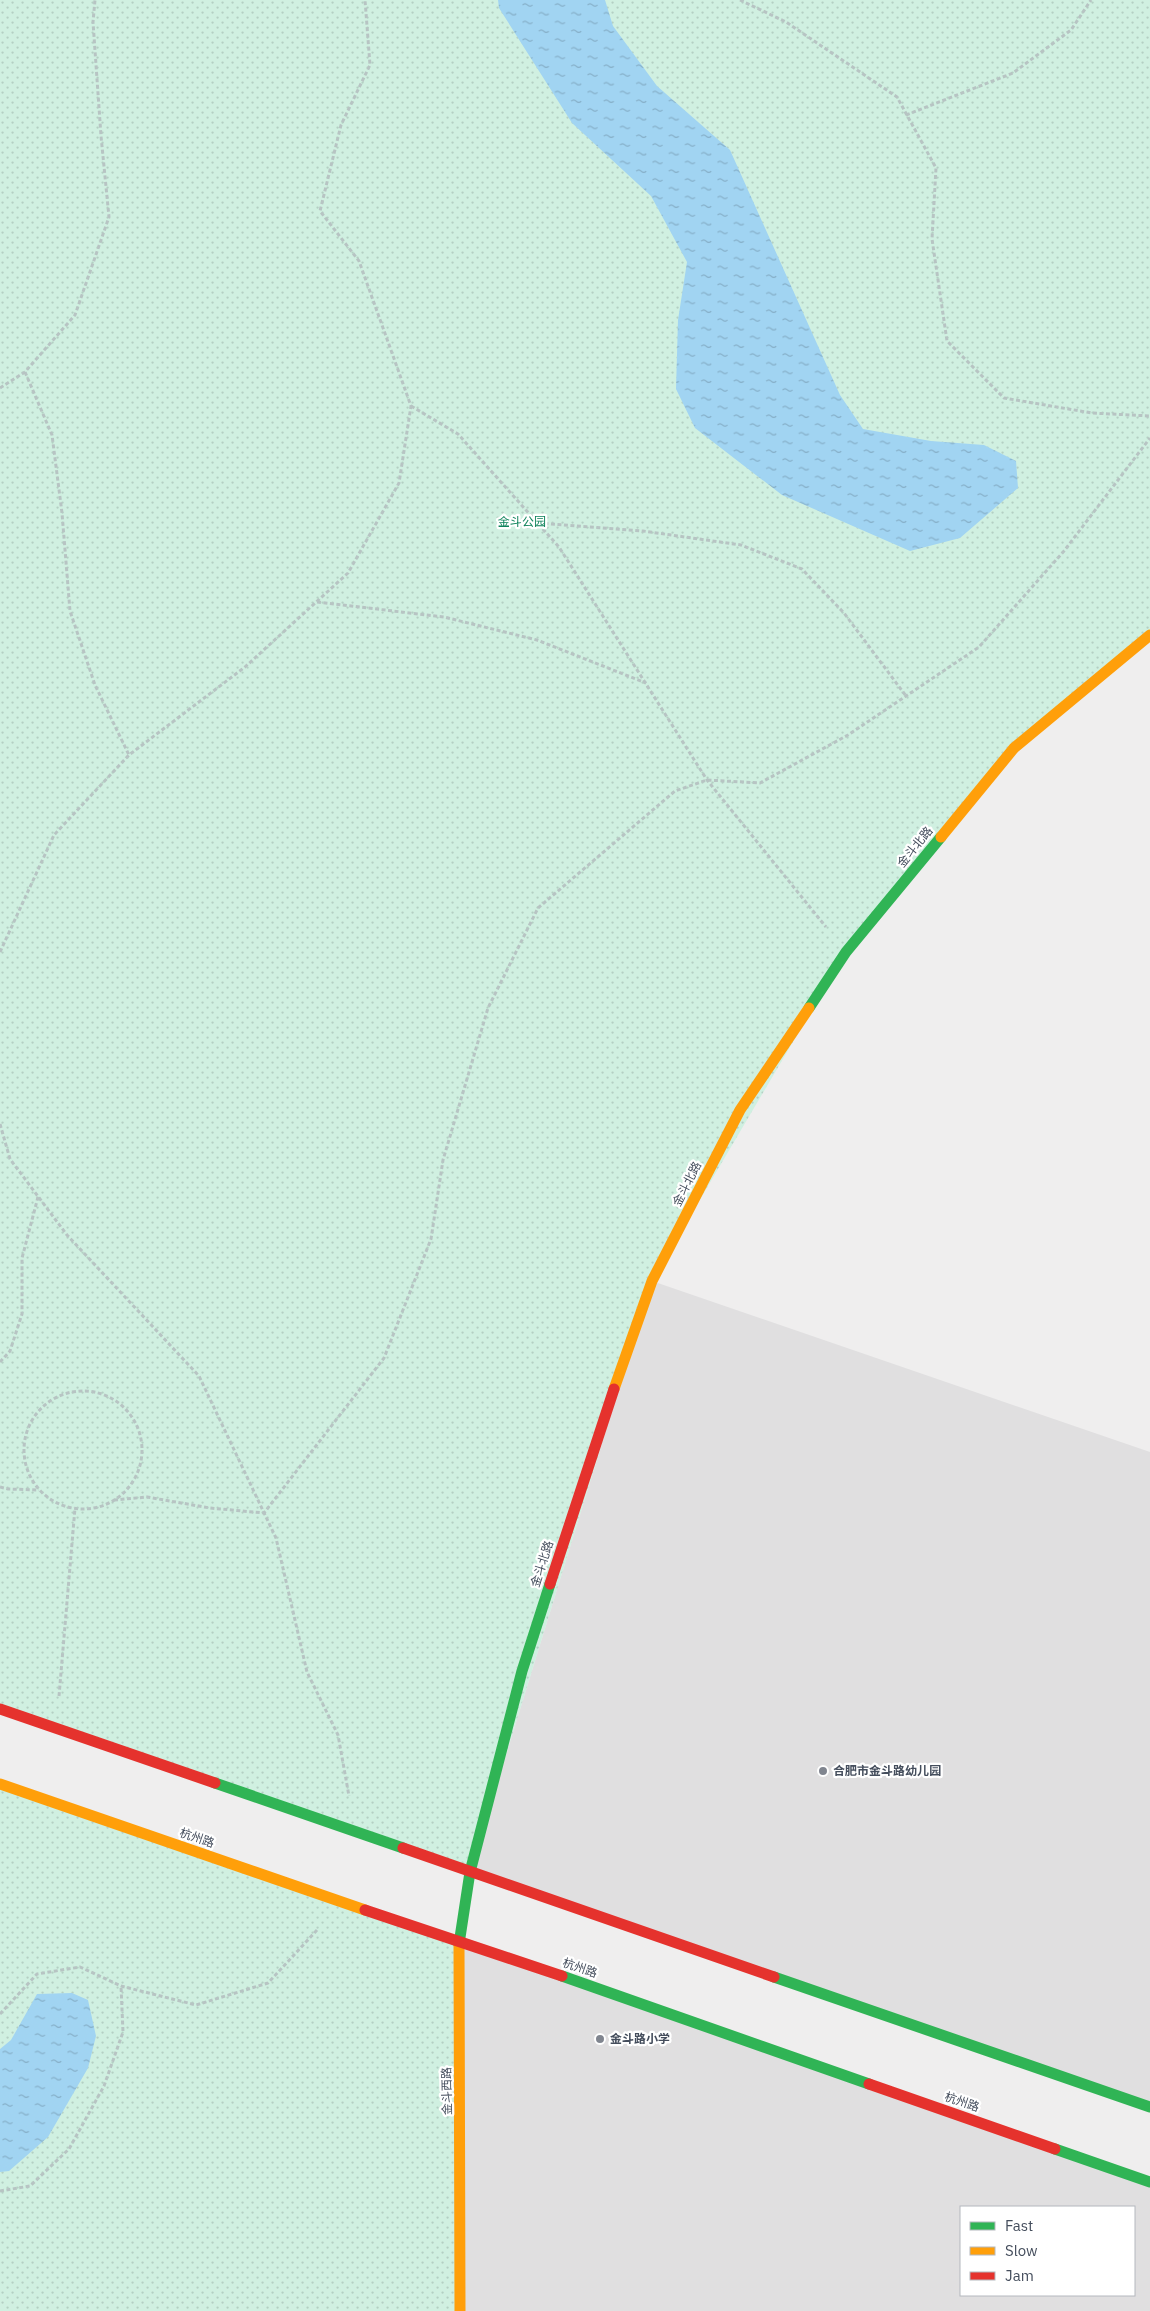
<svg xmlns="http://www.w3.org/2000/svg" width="1150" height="2311" font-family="'IBM Plex Sans','Noto Sans SC',sans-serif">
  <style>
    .education { fill: #e0dfe0; fill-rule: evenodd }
    .park { fill: url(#park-dots) }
    .water { fill: url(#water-ripples) }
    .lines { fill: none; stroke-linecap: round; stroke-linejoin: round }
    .path { stroke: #b7c4c3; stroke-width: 3; stroke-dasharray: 4 2.5; stroke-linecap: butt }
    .fast { stroke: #30b455; stroke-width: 11 }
    .slow { stroke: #ff9f0a; stroke-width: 11 }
    .jam { stroke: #e5322d; stroke-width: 11 }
    .poi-dot { fill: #80858f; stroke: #fff; stroke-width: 2 }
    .labels { text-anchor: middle; stroke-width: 4.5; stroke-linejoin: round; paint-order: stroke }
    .park-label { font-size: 12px; fill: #0f835b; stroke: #fff }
    .street-label { font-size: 12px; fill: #444d5c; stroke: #fff }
    .poi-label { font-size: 12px; font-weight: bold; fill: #444d5c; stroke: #fff; text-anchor: start }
  </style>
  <defs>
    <pattern id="park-dots" width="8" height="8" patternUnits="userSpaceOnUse" patternTransform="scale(1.25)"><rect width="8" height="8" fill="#d0f0e1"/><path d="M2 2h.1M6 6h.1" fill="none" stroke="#b4cfc3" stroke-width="1.8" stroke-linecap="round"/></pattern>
    <pattern id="water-ripples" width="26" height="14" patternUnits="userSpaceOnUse" patternTransform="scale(1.25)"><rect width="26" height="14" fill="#a1d4f2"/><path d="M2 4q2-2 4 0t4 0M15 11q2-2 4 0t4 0" fill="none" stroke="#85aec7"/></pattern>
  </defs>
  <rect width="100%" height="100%" fill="#efeeee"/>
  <!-- education -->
  <g class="education">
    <path d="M 652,1281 L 1150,1452 L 1150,2107 L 470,1872 Z"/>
    <path d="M 459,1940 L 1150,2182 L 1150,2311 L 460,2311 ZM 961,2207 L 1134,2207 L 1134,2295 L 961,2295 Z"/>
  </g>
  <!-- park -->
  <g class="park">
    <path d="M 0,0 L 1150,0 L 1150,635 L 1014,748 L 846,952 L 652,1281 L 470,1872 L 0,1709 Z"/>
    <path d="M 0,1784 L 459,1940 L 460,2311 L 0,2311 Z"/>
  </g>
  <!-- water -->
  <g class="water">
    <path d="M 498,0 L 605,0 L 613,26 L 657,86 L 730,150 L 840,395 L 863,429 L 931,441 L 984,445 L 1016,461 L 1018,488 L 960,538 L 910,551 L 782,495 L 695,428 L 676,389 L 678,320 L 687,262 L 651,196 L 572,123 L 499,8 Z"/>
    <path d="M 72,1993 L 88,2000 L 96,2036 L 88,2068 L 48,2137 L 9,2171 L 0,2172 L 0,2049 L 11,2040 L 37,1994 Z"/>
  </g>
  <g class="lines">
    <!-- path -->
    <g class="path">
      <path d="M 740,0 L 786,22 L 897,97 L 936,168 L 932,239 L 947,341 L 1004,398 L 1092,413 L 1150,416"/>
      <path d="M 906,115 L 1013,73 L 1071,30 L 1091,0"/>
      <path d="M 25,372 L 52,435 L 62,513 L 70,611 L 95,685 L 129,755"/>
      <path d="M 0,388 L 25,372 L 75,315 L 109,217 L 101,136 L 93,22 L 95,0"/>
      <path d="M 411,406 L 458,434 L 559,547 L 707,780 L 826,927"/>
      <path d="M 538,523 L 643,531 L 741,545 L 802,569 L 844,613 L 906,696"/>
      <path d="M 317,602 L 444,617 L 537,640 L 646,683"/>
      <path d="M 0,952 L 54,835 L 129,755 L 245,667 L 348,573 L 399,483 L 411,406 L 359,261 L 320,211 L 341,125 L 370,65 L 365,0"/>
      <path d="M 0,1124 L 10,1159 L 67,1235 L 199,1376 L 276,1538 L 307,1672 L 338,1735 L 349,1796"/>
      <path d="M 0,1362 L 10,1351 L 22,1314 L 22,1258 L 38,1197"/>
      <circle cx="83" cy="1450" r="59"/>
      <path d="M 0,1487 L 8,1489 L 39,1490"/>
      <path d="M 114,1500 L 147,1497 L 210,1508 L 264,1513 L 384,1358 L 431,1239 L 443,1160 L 488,1008 L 538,908 L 675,791 L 707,780 L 760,783 L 848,735 L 979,647 L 1064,551 L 1150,438"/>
      <path d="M 59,1696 L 75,1508"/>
      <path d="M 0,2014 L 37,1974 L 80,1967 L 121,1986 L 196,2005 L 268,1983 L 318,1929"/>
      <path d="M 0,2191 L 30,2186 L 69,2149 L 104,2086 L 123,2032 L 121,1986"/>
    </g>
    <!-- fast -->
    <g class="fast">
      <path d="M 809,1008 L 846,952 L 941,837"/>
      <path d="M 215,1783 L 403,1848"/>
      <path d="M 459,1944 L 470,1872 L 522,1671 L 550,1584"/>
      <path d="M 562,1976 L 869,2084"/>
      <path d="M 774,1977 L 1150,2107"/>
      <path d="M 1055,2149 L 1150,2182"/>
    </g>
    <!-- slow -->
    <g class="slow">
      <path d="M 941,837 L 1014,748 L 1150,635"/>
      <path d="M 614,1389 L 652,1281 L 740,1110 L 809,1008"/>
      <path d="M 0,1784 L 365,1910"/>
      <path d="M 459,1944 L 460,2311"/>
    </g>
    <!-- jam -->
    <g class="jam">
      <path d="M 550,1584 L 614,1389"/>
      <path d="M 0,1709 L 215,1783"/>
      <path d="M 403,1848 L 774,1977"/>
      <path d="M 365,1910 L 562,1976"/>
      <path d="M 869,2084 L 1055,2149"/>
    </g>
  </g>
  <!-- markers -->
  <g class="poi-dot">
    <circle cx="823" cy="1771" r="5"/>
    <circle cx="600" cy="2039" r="5"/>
  </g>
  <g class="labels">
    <!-- park labels -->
    <g class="park-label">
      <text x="522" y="526">金斗公园</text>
    </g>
    <!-- street labels -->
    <g class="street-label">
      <text transform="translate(915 847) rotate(-51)" y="4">金斗北路</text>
      <text transform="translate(687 1184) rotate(-63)" y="4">金斗北路</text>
      <text transform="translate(542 1564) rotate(-72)" y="4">金斗北路</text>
      <text transform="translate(197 1838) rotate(19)" y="4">杭州路</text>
      <text transform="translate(580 1968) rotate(19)" y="4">杭州路</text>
      <text transform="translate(447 2091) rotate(-91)" y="4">金斗西路</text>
      <text transform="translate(962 2102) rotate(19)" y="4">杭州路</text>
    </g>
    <!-- poi labels -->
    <g class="poi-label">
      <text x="833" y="1775">合肥市金斗路幼儿园</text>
      <text x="610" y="2043">金斗路小学</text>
    </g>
  </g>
  <!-- legend -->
  <rect x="960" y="2206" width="175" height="90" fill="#ffffff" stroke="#b4b8be"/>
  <rect x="970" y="2222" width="25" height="8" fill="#30b455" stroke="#b4b8be"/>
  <text x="1005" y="2231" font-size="15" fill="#444d5c">Fast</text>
  <rect x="970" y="2247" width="25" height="8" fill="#ff9f0a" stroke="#b4b8be"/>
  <text x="1005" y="2256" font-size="15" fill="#444d5c">Slow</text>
  <rect x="970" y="2272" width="25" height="8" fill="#e5322d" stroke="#b4b8be"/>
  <text x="1005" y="2281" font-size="15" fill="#444d5c">Jam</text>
</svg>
